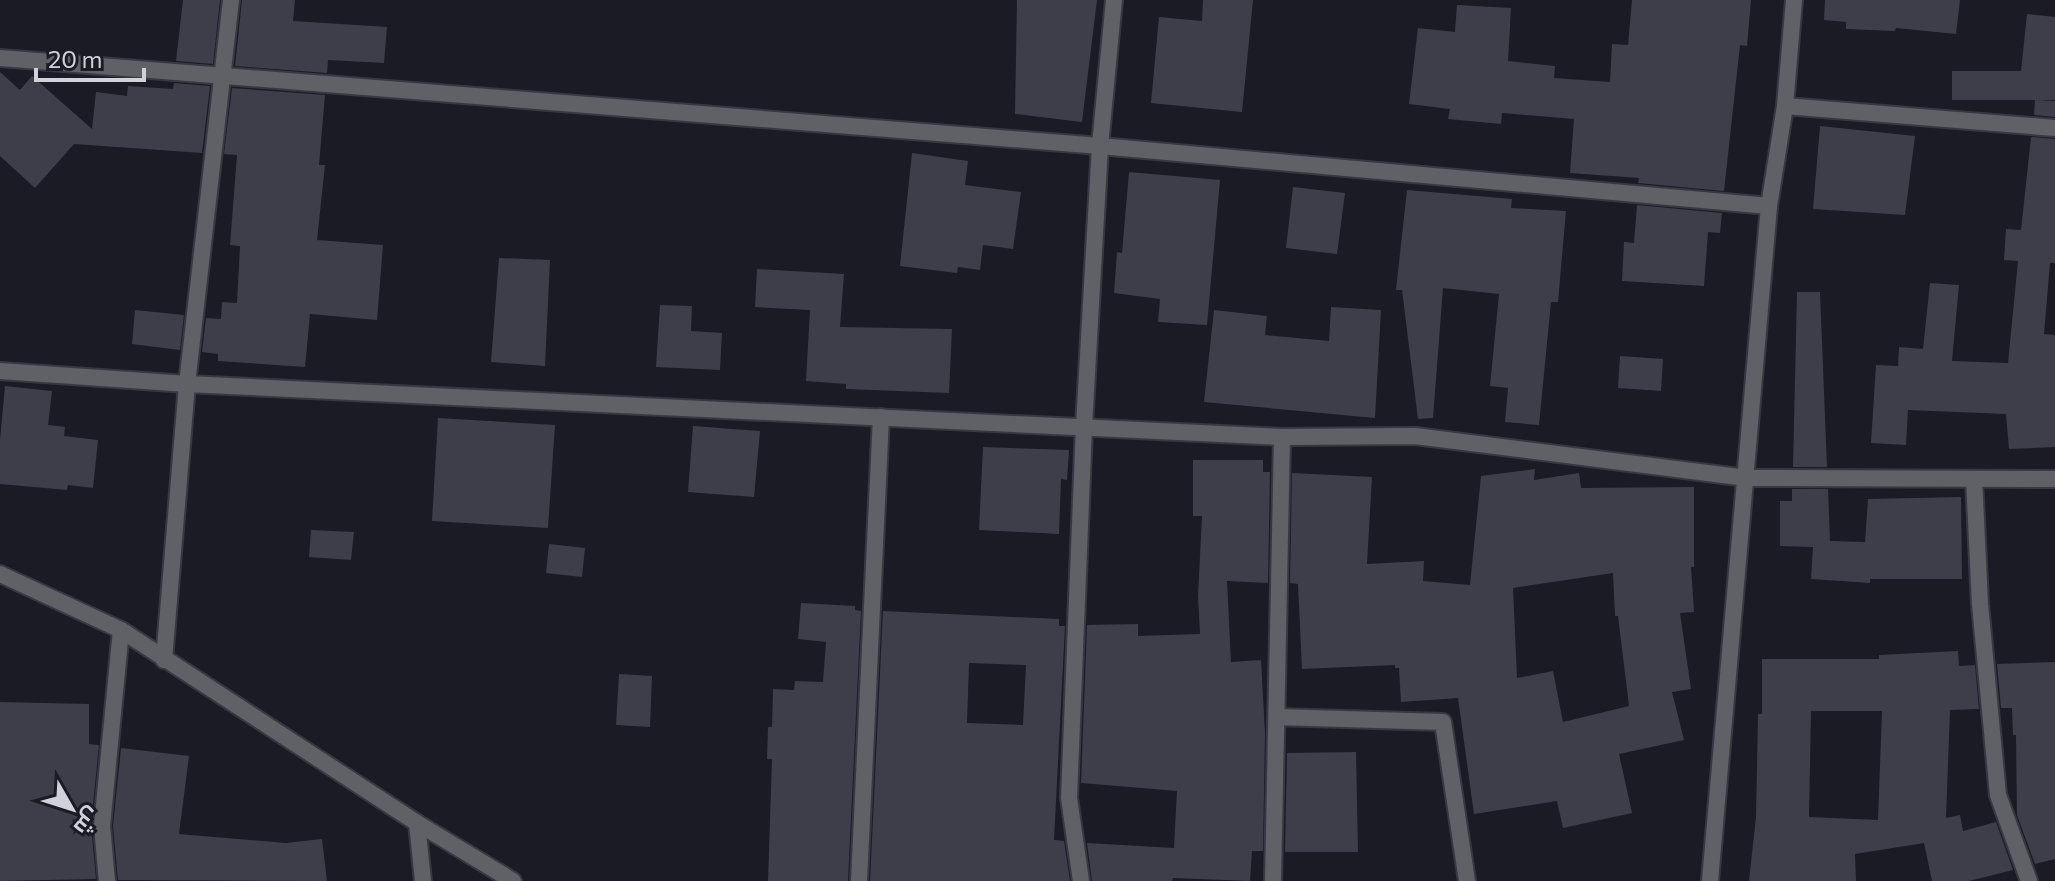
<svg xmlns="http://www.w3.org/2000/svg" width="2055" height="881" font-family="Commissioner,Cairo,sans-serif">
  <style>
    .building { fill: #3e3e4a; fill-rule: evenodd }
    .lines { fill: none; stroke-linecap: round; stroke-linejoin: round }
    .minor-casing { stroke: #383843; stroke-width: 20 }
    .minor { stroke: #606167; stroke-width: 16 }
  </style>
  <rect width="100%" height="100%" fill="#1b1b26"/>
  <!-- building -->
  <g class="building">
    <path d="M 183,0 L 220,0 L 213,64 L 176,61 Z"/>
    <path d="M 242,0 L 295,0 L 293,21 L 387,27 L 384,63 L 328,60 L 327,73 L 235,66 Z"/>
    <path d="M 1017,0 L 1097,0 L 1082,122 L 1015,114 Z"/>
    <path d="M 1203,0 L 1253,0 L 1242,112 L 1151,103 L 1159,17 L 1202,21 Z"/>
    <path d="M 1632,0 L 1751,0 L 1747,46 L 1740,45 L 1724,191 L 1638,183 L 1639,178 L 1570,173 L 1574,119 L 1502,113 L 1501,124 L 1448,119 L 1450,109 L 1409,104 L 1418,28 L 1455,32 L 1457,5 L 1511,8 L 1508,61 L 1555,66 L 1554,78 L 1610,82 L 1612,44 L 1628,45 Z"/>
    <path d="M 1825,0 L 1960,0 L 1956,34 L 1896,28 L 1895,31 L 1846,29 L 1846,22 L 1824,20 Z"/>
    <path d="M 2027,14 L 2055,17 L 2055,100 L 2037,100 L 2055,101 L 2055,117 L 2034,115 L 2035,100 L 1952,100 L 1952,71 L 2021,71 Z"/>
    <path d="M 0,72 L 20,90 L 32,76 L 92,129 L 96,92 L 127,96 L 128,86 L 173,89 L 174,83 L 210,86 L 202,153 L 74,144 L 35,188 L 0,156 Z"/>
    <path d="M 232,88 L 325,95 L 319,165 L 325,165 L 317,240 L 383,245 L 377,320 L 310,314 L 305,367 L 218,361 L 218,354 L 202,352 L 206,318 L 221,319 L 222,302 L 237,303 L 240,246 L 230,245 L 237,155 L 224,154 Z"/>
    <path d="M 1820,126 L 1915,136 L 1905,215 L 1813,209 Z"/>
    <path d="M 2031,137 L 2055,139 L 2055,263 L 2050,263 L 2044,334 L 2055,335 L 2055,447 L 2009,449 L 2006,414 L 1908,410 L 1906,445 L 1871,443 L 1876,365 L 1898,366 L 1899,347 L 1923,349 L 1930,283 L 1959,285 L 1952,361 L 2008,363 L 2018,261 L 2004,260 L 2006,229 L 2021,230 Z"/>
    <path d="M 912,153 L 968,161 L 965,185 L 1021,192 L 1013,249 L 983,245 L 980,270 L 958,267 L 957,273 L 900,266 Z"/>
    <path d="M 1129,172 L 1220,180 L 1207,325 L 1158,322 L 1160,299 L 1114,293 L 1117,252 L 1122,253 Z"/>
    <path d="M 1293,187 L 1345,193 L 1337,254 L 1286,248 Z"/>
    <path d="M 1407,190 L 1512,199 L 1511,208 L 1566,211 L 1558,302 L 1551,302 L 1539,425 L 1505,422 L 1508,388 L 1490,386 L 1499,294 L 1443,288 L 1433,418 L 1418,419 L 1402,290 L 1396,290 Z"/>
    <path d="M 1637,205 L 1722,213 L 1720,233 L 1708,232 L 1704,286 L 1622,281 L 1624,242 L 1634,243 Z"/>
    <path d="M 499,258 L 550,260 L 545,366 L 491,362 Z"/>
    <path d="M 757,269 L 844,274 L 840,327 L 952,329 L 949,393 L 846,389 L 846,384 L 806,381 L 810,310 L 755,307 Z"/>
    <path d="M 1797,292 L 1820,292 L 1827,467 L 1793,467 Z"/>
    <path d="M 660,305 L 692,306 L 691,331 L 722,333 L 720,370 L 656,367 Z"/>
    <path d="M 1331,307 L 1381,310 L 1375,418 L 1204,402 L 1214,310 L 1267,316 L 1265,335 L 1329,341 Z"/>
    <path d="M 135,310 L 184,315 L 180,350 L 132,344 Z"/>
    <path d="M 1620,356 L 1663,359 L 1661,391 L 1618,388 Z"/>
    <path d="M 5,386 L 52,391 L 48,425 L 65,427 L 64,436 L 98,440 L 93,488 L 68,485 L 67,490 L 0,484 L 0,440 Z"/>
    <path d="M 438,418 L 555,425 L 548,528 L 432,521 Z"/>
    <path d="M 693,426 L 760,431 L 754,497 L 688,492 Z"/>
    <path d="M 983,447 L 1069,450 L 1067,480 L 1061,479 L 1059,534 L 979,530 Z"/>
    <path d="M 1193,460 L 1263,460 L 1263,472 L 1270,472 L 1268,583 L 1227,581 L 1231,662 L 1261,660 L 1265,733 L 1263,851 L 1252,851 L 1250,881 L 1173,878 L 1172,881 L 1092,881 L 1087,843 L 1174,848 L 1177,791 L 1081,783 L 1087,625 L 1138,624 L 1138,636 L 1200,634 L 1198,596 L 1202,516 L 1193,516 Z"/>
    <path d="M 1535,469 L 1534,480 L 1579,473 L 1581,488 L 1694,487 L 1694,567 L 1691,567 L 1694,612 L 1680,613 L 1691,689 L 1672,692 L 1684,740 L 1619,754 L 1632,813 L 1563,828 L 1557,801 L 1474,814 L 1458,698 L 1401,702 L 1399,668 L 1395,668 L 1395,665 L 1302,669 L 1298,584 L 1290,583 L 1292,473 L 1372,477 L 1367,564 L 1424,561 L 1423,581 L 1470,585 L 1481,476 ZM 1613,573 L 1615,616 L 1618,616 L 1629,706 L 1563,722 L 1553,671 L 1517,678 L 1513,588 Z"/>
    <path d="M 1792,489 L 1828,489 L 1830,541 L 1865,542 L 1868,499 L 1961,497 L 1962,579 L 1870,579 L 1870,583 L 1811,579 L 1813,547 L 1780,546 L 1780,501 L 1792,501 Z"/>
    <path d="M 311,530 L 354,532 L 351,560 L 309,557 Z"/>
    <path d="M 549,544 L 585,548 L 582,577 L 546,573 Z"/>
    <path d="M 801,603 L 855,606 L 855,610 L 861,611 L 848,881 L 768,881 L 772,759 L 767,759 L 768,727 L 772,727 L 773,689 L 794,690 L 795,681 L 823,682 L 826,642 L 798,639 Z"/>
    <path d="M 883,611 L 1059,619 L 1059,626 L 1065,626 L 1054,840 L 1064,841 L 1070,881 L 870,881 ZM 969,663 L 1026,665 L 1023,725 L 967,723 Z"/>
    <path d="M 1958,651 L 1959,666 L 1975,665 L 1979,709 L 1950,710 L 1946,818 L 1960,815 L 1963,831 L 1996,822 L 2013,870 L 1969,881 L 1932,881 L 1924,843 L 1855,854 L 1856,881 L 1749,881 L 1756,817 L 1758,714 L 1762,714 L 1762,659 L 1879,659 L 1879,655 ZM 1811,711 L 1882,711 L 1878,820 L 1809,817 Z"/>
    <path d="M 2055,662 L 2055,859 L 2035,864 L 2017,815 L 2016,735 L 2013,735 L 2012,708 L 2001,708 L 1997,664 Z"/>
    <path d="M 619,674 L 652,676 L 650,727 L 616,725 Z"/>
    <path d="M 0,702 L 89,704 L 89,744 L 99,745 L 91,825 L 96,879 L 0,881 Z"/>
    <path d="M 121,748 L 189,756 L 179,834 L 286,843 L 322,839 L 327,881 L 118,880 L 113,826 Z"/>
    <path d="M 1356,752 L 1358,852 L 1285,852 L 1287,753 Z"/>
  </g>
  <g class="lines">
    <defs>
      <g id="minor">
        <path d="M 0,58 L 1100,146 L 1769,206"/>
        <path d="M 1785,106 L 2055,128"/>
        <path d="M 0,371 L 187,384 L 1282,437 L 1415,436 L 1747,478 L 2055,479"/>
        <path d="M 1974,479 L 1980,604 L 1998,795 L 2029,881"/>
        <path d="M 0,574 L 121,630 L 417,823 L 513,881"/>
        <path d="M 164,660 L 187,384 L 231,0"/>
        <path d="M 1277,717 L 1443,722 L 1467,881"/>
        <path d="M 417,823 L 423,881"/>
        <path d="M 107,881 L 102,826 L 121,630"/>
        <path d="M 859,881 L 881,417"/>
        <path d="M 1081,881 L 1069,798 L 1084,426 L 1100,146 L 1114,0"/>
        <path d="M 1273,881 L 1282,437"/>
        <path d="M 1710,881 L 1769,206 L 1785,106 L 1794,0"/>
      </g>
    </defs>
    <!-- minor casing -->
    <use href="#minor" class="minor-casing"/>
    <!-- minor -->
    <use href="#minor" class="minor"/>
  </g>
  <!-- north arrow -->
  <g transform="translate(72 809) rotate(129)" stroke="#1b1b26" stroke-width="6" paint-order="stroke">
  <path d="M0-6L14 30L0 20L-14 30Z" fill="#d1d1d9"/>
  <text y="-12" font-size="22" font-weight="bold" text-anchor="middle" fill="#d1d1d9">ش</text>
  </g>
  <!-- scale -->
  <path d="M36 68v12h108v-12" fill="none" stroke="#d1d1d9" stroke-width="4"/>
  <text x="48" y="68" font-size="24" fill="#d1d1d9" stroke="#1b1b26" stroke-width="6" paint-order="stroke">20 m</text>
</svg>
